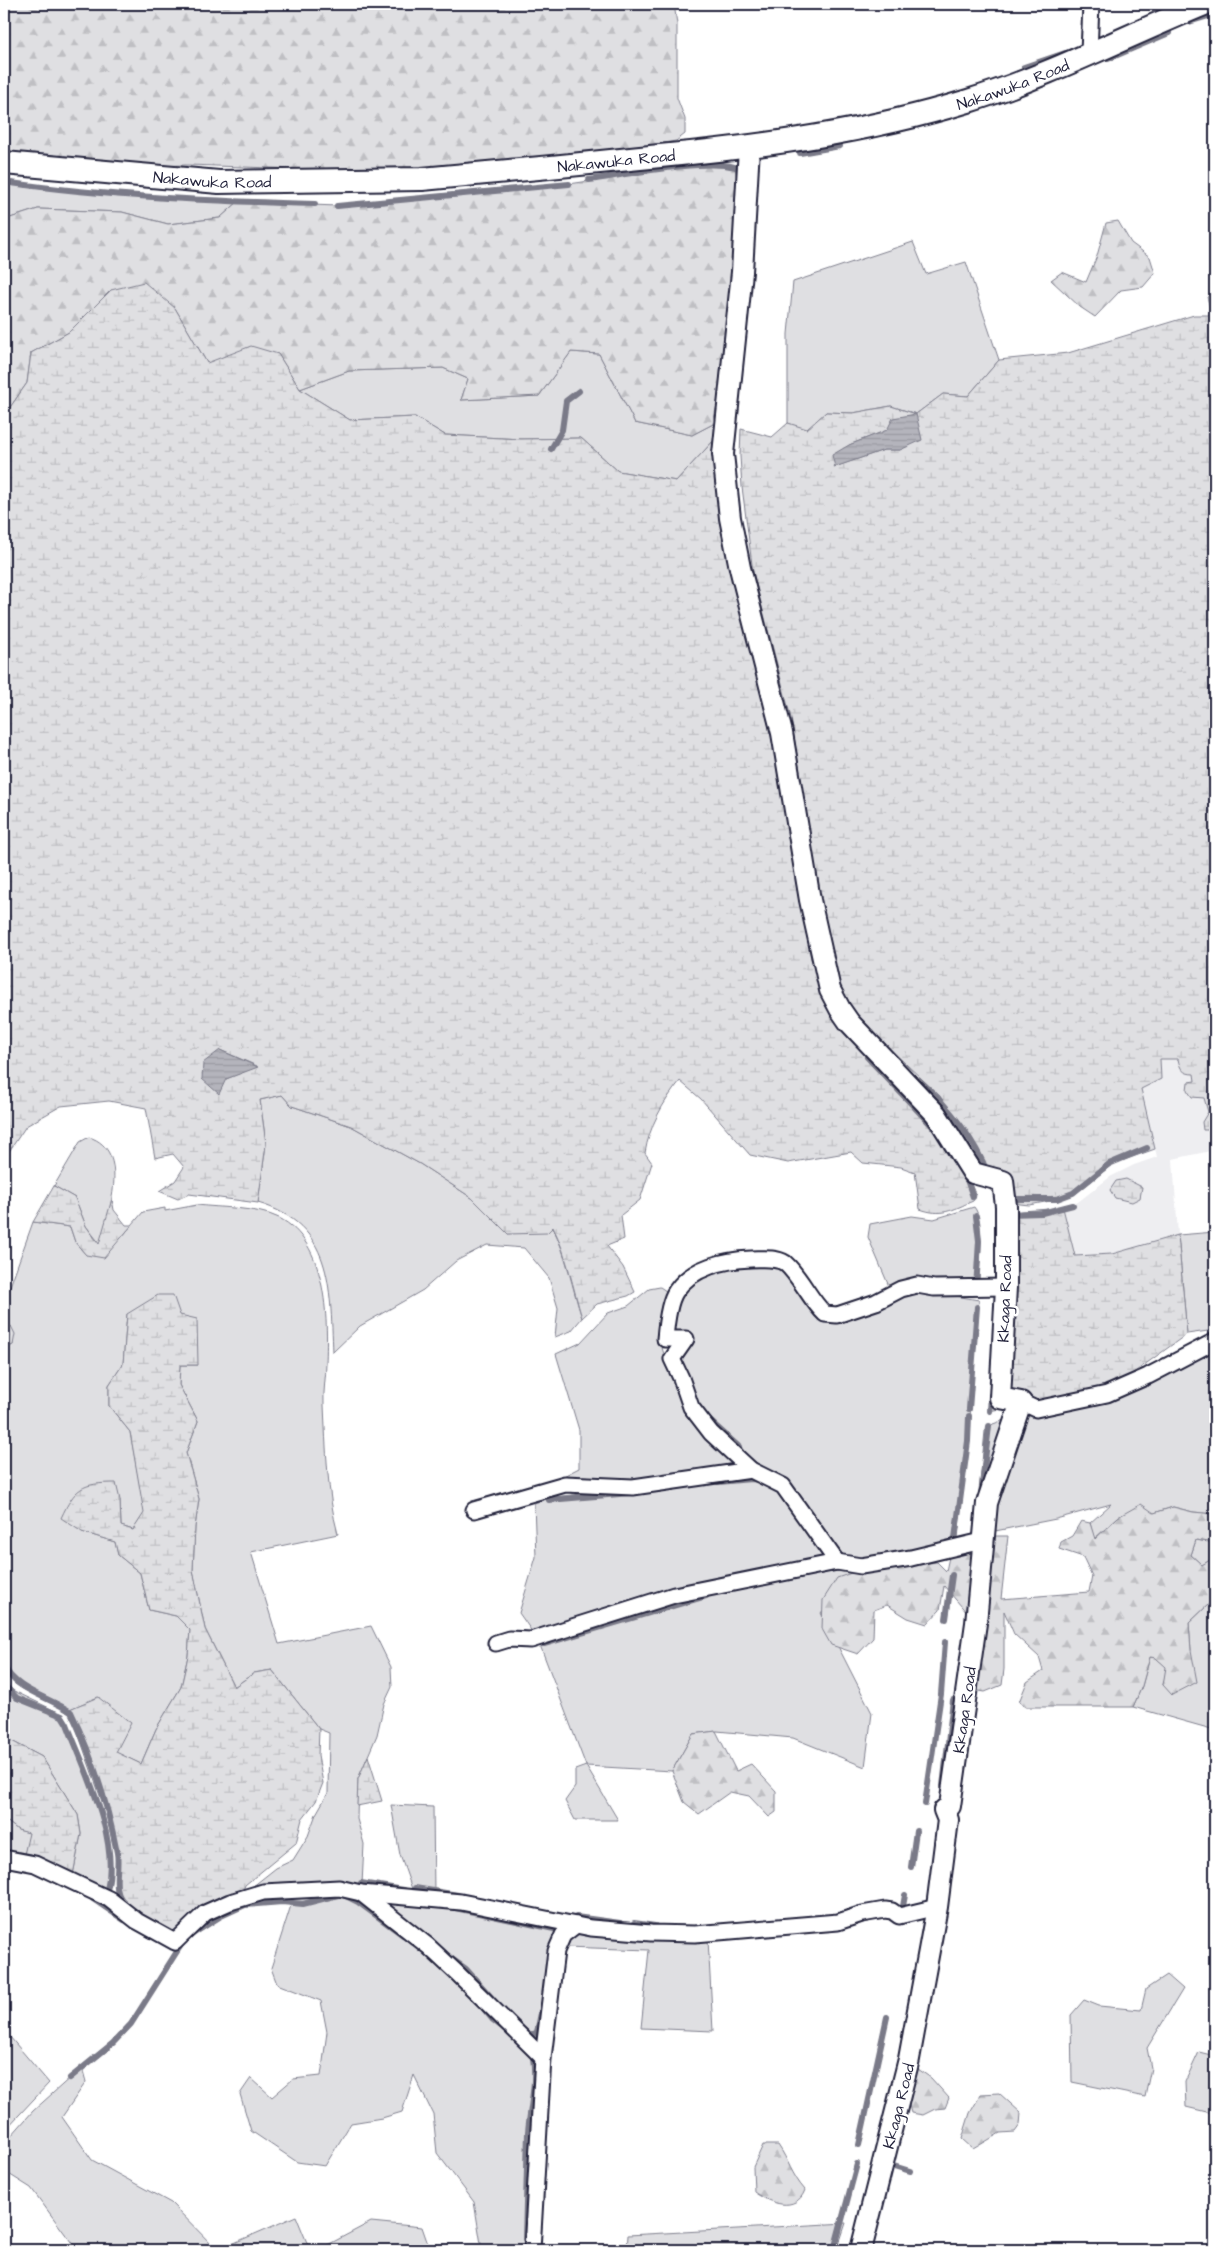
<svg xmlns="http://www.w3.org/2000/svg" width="1219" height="2254" font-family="'Architects Daughter',sans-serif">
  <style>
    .built { fill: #eeeef1 }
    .grass { fill: #dfdfe2; stroke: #80808e }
    .forest { fill: url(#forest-firs); stroke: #80808e }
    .wetland { fill: url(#wetland-marsh); stroke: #80808e; fill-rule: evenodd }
    .water { fill: url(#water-rules); stroke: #7a7a88 }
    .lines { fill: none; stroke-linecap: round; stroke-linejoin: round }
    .stream { stroke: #7a7a88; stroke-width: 6 }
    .minor-casing { stroke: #22223b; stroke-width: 19 }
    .tertiary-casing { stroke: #22223b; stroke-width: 24 }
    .secondary-casing { stroke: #22223b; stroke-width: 26 }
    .minor { stroke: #fff; stroke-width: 15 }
    .tertiary { stroke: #fff; stroke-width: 20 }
    .secondary { stroke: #fff; stroke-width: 22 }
    .labels { text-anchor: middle; stroke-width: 5; stroke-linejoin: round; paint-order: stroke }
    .street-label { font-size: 16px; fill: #22223b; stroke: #fff }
  </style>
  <defs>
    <pattern id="forest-firs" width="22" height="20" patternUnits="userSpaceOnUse" patternTransform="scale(1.25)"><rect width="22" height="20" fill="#dfdfe2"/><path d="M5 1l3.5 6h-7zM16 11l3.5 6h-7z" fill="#bfbfc3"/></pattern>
    <pattern id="wetland-marsh" width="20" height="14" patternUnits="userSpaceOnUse" patternTransform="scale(1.25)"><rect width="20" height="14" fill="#dfdfe2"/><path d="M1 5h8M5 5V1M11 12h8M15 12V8" fill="none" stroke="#bfbfc3"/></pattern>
    <pattern id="water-rules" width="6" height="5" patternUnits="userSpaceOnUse" patternTransform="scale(1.25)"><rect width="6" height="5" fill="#b4b4bc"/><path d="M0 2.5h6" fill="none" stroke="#9a9aa2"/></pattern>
  </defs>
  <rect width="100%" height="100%" fill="#fff"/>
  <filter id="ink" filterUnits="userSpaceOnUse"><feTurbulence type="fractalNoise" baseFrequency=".02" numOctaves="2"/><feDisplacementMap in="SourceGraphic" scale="10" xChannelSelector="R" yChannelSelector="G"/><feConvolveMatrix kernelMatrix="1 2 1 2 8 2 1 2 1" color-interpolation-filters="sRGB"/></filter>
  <g filter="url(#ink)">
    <!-- built -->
    <path class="built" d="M 1159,1005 L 1215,1014 L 1215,1150 L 1173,1159 L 1178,1235 L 1112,1254 L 1075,1257 L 1063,1208 L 1078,1202 L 1110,1177 L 1134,1165 L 1157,1157 L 1141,1089 L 1161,1079 Z"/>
    <!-- grass -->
    <g class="grass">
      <path d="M 4,182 L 43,187 L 238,202 L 220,218 L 168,224 L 122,212 L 38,209 L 4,220 Z"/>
      <path d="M 913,242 L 926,274 L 966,262 L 999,360 L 968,396 L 943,394 L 916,414 L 891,406 L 853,413 L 826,412 L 807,430 L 788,423 L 788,334 L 793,282 Z"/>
      <path d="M 1215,294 L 1215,315 L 1212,315 L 1207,297 Z"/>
      <path d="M 571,352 L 599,354 L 635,423 L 692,435 L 713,424 L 717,437 L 676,481 L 618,471 L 581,438 L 521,439 L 445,435 L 415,417 L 350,420 L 300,389 L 349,371 L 443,368 L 468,379 L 461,400 L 539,396 Z"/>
      <path d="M 282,1095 L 292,1106 L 351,1126 L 420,1164 L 472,1198 L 508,1234 L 552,1226 C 567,1255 572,1288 582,1318 L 571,1331 L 555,1337 L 558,1308 L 549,1278 L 524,1248 L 487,1245 L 456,1261 L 423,1290 L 360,1326 L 333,1352 C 330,1286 333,1225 258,1203 L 266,1144 L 260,1100 Z"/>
      <path d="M 89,1137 C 132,1150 108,1215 100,1244 L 86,1226 L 75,1198 L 54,1186 L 80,1142 Z"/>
      <path d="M 197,1205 C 221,1208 257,1207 279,1218 C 327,1242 328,1318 326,1363 C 326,1377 323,1391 324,1405 C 326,1447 327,1494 338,1534 L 251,1552 L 279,1644 L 371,1626 L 391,1667 L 392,1687 L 384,1704 L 377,1735 L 358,1779 L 357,1819 L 364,1844 L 362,1885 L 325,1883 L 250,1892 L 252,1887 L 276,1868 L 293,1860 L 308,1836 L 316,1814 L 328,1793 L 329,1733 L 319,1729 L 272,1670 L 254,1673 L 234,1687 L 205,1629 L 193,1570 L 195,1527 L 199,1499 L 186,1453 L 198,1421 L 179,1385 L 180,1365 L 198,1365 L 127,1314 L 123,1364 L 109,1385 L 109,1406 L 130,1432 L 145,1513 L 133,1530 L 121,1526 L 120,1500 L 82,1532 L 115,1542 L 118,1555 L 140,1573 L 149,1610 L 176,1616 L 190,1630 L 188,1656 L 181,1687 L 156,1729 L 141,1764 L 115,1752 L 99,1697 L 65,1711 C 48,1696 13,1693 4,1670 L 4,1349 L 13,1345 L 11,1326 L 4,1323 L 4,1303 L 33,1222 L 70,1227 L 75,1242 L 86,1255 L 121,1238 L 143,1212 L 165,1208 L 165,1211 Z"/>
      <path d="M 974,1207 C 986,1221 979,1270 978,1289 L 891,1291 L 868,1237 L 870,1224 L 912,1216 L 934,1219 Z"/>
      <path d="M 1215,1232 L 1215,1330 L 1187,1334 L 1178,1235 Z"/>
      <path d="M 764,1263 L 783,1267 L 823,1317 L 914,1289 L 979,1300 L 969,1430 L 957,1548 L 859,1561 L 842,1556 L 752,1466 L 699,1409 L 672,1343 L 674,1314 L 681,1297 L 698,1278 L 716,1269 Z"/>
      <path d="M 660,1287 L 666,1291 L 670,1299 L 661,1344 L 667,1365 L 736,1466 C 674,1476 611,1485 548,1484 L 579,1468 L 579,1430 L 556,1354 L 580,1343 L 608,1313 L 628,1306 L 649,1289 Z"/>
      <path d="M 1215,1343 L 1215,1514 L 1193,1512 L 1173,1507 L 1154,1513 L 1118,1517 L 1094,1539 L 1090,1523 L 1111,1504 L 1056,1519 L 975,1535 L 985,1431 L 993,1424 L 1004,1420 L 1040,1414 Z"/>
      <path d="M 754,1476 L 780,1490 L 827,1558 L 533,1633 L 519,1613 L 536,1557 L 534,1503 L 553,1497 Z"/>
      <path d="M 1196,1540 L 1215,1543 L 1215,1557 L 1202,1565 L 1191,1555 Z"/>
      <path d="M 842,1567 L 852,1570 L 821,1613 L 872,1713 L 865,1767 L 793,1738 L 717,1731 L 693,1734 L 672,1771 L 586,1766 L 618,1820 L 575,1820 L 565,1801 L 575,1787 L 575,1770 L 586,1766 L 540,1645 L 672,1603 L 755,1583 Z"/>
      <path d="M 1215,1594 L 1215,1730 L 1133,1707 L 1142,1686 L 1150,1657 L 1156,1658 L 1167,1667 L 1163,1685 L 1191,1650 L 1189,1623 L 1213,1600 Z"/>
      <path d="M 4,1682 L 14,1691 L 64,1715 L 68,1722 C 85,1768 122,1843 109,1891 L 72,1880 L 81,1834 L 78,1815 L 42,1757 L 4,1737 Z"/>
      <path d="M 391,1805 L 433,1807 L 434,1894 L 412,1889 L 400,1855 Z"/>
      <path d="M 4,1819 L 18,1830 L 30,1833 L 23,1859 L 4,1855 Z"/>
      <path d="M 325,1894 L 355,1896 L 424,1948 L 534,2053 L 538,2070 L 528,2250 L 482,2250 L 474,2202 L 437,2153 L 433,2114 L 414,2075 L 402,2112 L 382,2118 L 351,2123 L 325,2166 L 297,2162 L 251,2131 L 240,2094 L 251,2078 L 272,2097 L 293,2079 L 321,2076 L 327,2032 L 321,2001 L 277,1984 L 271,1968 L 293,1899 Z"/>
      <path d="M 369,1898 L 414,1901 L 566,1927 L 539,2032 L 536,2037 L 530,2037 L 468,1973 Z"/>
      <path d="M 583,1930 L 708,1939 L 713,2031 L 641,2028 L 649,1950 L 565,1947 L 566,1939 Z"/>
      <path d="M 1167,1975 L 1183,1989 L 1147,2048 L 1151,2068 L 1145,2097 L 1072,2082 L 1071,2015 L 1084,2000 L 1099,2006 L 1141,2010 L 1146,1989 Z"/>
      <path d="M 4,2030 L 49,2083 L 4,2131 Z"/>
      <path d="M 1199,2052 L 1215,2056 L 1215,2114 L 1186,2107 L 1185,2082 Z"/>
      <path d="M 82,2067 L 86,2082 L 62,2117 L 92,2160 L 171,2203 L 217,2250 L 77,2250 L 31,2188 L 4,2171 L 4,2144 L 33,2111 Z"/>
      <path d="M 296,2216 L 310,2250 L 218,2250 Z"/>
      <path d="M 371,2222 L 422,2227 L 430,2250 L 318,2250 Z"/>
      <path d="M 846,2223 L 837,2250 L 627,2250 L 628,2235 Z"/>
    </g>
    <!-- forest -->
    <g class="forest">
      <path d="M 4,4 L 674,4 L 677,24 L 677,98 L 685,119 L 685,134 L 676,141 L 558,159 L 354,171 L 188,165 L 111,167 L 4,151 Z"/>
      <path d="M 724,164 L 735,167 L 738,186 L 728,347 L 713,424 L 692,435 L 635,423 L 599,354 L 571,352 L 539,396 L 461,400 L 468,379 L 443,368 L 349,371 L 300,389 L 278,354 L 207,363 L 175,308 L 111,290 L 69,332 L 31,353 L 27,383 L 4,416 L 4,220 L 38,209 L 122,212 L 168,224 L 220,218 L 238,202 L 337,206 L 569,184 L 690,166 Z"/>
      <path d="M 1118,221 L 1131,243 L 1150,257 L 1155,273 L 1143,287 L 1121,290 L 1095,317 L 1080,307 L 1051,280 L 1062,272 L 1086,282 L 1097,256 L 1106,223 Z"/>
      <path d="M 1141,1504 L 1154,1513 L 1173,1507 L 1193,1512 L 1215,1514 L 1215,1543 L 1196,1540 L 1191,1555 L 1202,1565 L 1215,1557 L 1215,1594 L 1213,1600 L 1189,1623 L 1191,1650 L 1197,1682 L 1172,1695 L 1163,1685 L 1166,1667 L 1156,1658 L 1150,1657 L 1142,1686 L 1133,1707 L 1025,1707 L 1019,1702 L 1027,1682 L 1043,1671 L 1039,1657 L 1014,1634 L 1004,1611 L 1004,1669 L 1002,1685 L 985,1692 L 968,1689 L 968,1614 L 944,1586 L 940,1610 L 927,1624 L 908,1618 L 887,1605 L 874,1610 L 873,1638 L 858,1654 L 831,1645 L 822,1629 L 823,1600 L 837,1578 L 854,1572 L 937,1562 L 946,1571 L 950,1552 L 983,1536 L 1008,1536 L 1001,1599 L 1089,1592 L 1092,1576 L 1083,1557 L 1059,1549 L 1061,1542 L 1072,1536 L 1081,1521 L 1090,1523 L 1095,1539 L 1118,1517 Z"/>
      <path d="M 716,1731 L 736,1771 L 751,1764 L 776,1791 L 776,1812 L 769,1817 L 749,1796 L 730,1792 L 699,1814 L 684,1802 L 672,1771 L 693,1734 Z"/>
      <path d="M 918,2069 L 931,2078 L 949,2098 L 945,2108 L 935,2109 L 923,2115 L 911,2113 L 907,2097 L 910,2076 Z"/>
      <path d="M 999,2093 L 1021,2113 L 1020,2125 L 1015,2132 L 1000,2133 L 973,2149 L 962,2139 L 970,2113 L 981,2094 Z"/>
      <path d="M 763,2145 L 778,2145 C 789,2161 791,2174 805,2190 C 796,2214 769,2203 754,2192 L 753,2167 Z"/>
    </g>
    <!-- wetland -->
    <g class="wetland">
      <path d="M 144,282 L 175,308 L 207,363 L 251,346 L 278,354 L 300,389 L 350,420 L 415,417 L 445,435 L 521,439 L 581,438 L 618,471 L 676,481 L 717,437 L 734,579 L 777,761 L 811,959 L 830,1007 L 850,1039 L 900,1087 L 959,1157 L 976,1196 L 973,1201 C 952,1210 942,1217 920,1209 L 915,1172 L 901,1167 L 863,1163 L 851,1152 L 788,1163 L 750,1155 L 701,1099 L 680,1081 C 663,1102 649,1127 645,1153 L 652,1163 L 640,1200 L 621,1215 L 624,1239 L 607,1246 L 623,1267 L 635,1292 L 628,1296 L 597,1304 L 582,1318 C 573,1288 567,1255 553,1227 L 547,1233 L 508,1234 L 472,1198 L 420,1164 L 351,1126 L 292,1106 L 282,1095 L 260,1100 L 266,1144 L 258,1203 L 189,1194 L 178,1199 L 159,1191 L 175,1181 L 184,1167 L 173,1154 L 155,1158 L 146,1108 L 109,1101 L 61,1106 L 26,1126 L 8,1153 L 4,1175 L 4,416 L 27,383 L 31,353 L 69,332 L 111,290 ZM 220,1050 L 257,1066 L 226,1079 Z"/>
      <path d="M 1194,315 L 1215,315 L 1215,1130 L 1203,1130 L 1202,1122 L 1208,1112 L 1204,1098 L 1192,1097 L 1187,1090 L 1188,1082 L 1195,1081 L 1194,1074 C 1183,1074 1180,1069 1178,1059 L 1160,1059 L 1161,1079 L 1141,1089 L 1155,1149 L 1113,1164 L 1075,1194 L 1061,1199 L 1029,1205 L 1003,1202 L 991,1191 L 968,1142 L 940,1096 L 874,1034 L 852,1010 L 839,982 L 820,896 L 791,718 L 753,572 L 742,487 L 740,456 L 741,429 L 772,437 L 788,423 L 807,429 L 826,412 L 853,413 L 891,406 L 916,414 L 943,394 L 968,396 L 999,360 L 1068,353 ZM 888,430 L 900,450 L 884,450 L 834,467 L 849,445 Z"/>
      <path d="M 1126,1179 L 1142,1187 L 1140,1198 L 1132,1202 L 1115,1198 L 1110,1190 L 1116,1181 Z"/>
      <path d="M 54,1186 L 75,1198 L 86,1226 L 99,1244 L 112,1199 L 114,1210 L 126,1225 L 132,1225 L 104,1258 L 86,1255 L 75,1242 L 70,1227 L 33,1222 Z"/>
      <path d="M 1063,1208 L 1075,1256 L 1112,1254 L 1178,1235 L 1187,1334 L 1129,1376 L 1095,1391 L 989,1411 L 997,1259 L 1008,1212 Z"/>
      <path d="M 158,1295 L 173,1295 L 180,1315 L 197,1319 L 198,1365 L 180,1365 L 179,1385 L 198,1421 L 186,1453 L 199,1499 L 195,1527 L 193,1570 L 205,1629 L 234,1687 L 254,1673 L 272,1670 L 319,1729 L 318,1756 L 323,1783 L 316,1801 L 302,1819 L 296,1843 L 245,1885 L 242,1893 L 175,1932 C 159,1936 126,1905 116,1892 L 118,1864 L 105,1810 L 72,1716 L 65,1711 L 98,1697 L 131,1723 L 116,1752 L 141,1764 L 156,1729 L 181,1687 L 188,1656 L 190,1630 L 176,1616 L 149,1610 L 140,1573 L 118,1555 L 115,1542 L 82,1532 L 61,1518 C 75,1488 81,1483 116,1483 L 120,1500 L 121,1526 L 133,1530 L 144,1513 L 130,1432 L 109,1406 L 109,1385 L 123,1364 L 127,1314 Z"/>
      <path d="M 4,1323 L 11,1326 L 15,1334 L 13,1345 L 4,1349 Z"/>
      <path d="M 4,1737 L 42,1757 L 78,1815 L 81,1834 L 72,1880 L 23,1859 L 29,1833 L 18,1830 L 4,1819 Z"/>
      <path d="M 368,1756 L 382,1801 L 357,1806 L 358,1779 Z"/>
    </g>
    <!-- water -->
    <g class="water">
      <path d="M 916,414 L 922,440 L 900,450 L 884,450 L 835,467 L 832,455 L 849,445 L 887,430 L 893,418 Z"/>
      <path d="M 220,1050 L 258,1067 L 226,1079 L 219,1094 L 202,1079 L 203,1063 Z"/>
    </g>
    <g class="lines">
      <!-- stream -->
      <g class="stream">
        <path d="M 1189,22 L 1215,14"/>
        <path d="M 1108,59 L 1169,33"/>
        <path d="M 1024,67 L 1065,53"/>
        <path d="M 800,153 L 840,146"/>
        <path d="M 589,180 C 624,175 705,158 735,167"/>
        <path d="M 4,182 C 107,197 212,201 315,204"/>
        <path d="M 337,206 L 569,184"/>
        <path d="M 551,449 L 562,430 L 566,401 L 579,391"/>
        <path d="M 867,1057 L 935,1129"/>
        <path d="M 919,1080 C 949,1107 973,1136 988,1174"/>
        <path d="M 965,1174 L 973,1197"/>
        <path d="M 1008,1199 L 1057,1199 L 1073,1193 L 1109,1164 L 1147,1148"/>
        <path d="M 1009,1214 L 1042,1213 L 1073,1205"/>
        <path d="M 976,1216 L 979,1241 L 976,1288"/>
        <path d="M 969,1409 L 977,1307"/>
        <path d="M 990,1411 L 991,1395"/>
        <path d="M 710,1421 L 738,1446 L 743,1455"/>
        <path d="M 718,1482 L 751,1479 L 760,1480"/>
        <path d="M 981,1494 L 989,1426"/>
        <path d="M 549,1500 L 631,1493"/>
        <path d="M 954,1546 L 968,1441 L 969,1416"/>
        <path d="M 946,1619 L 952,1575"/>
        <path d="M 544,1644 L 706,1596"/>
        <path d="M 4,1666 C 15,1690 49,1697 71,1712 C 92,1756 108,1805 117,1853 C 120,1870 110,1892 126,1904"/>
        <path d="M 4,1685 L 17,1698 L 62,1716 L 67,1724 C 85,1771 120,1839 107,1890 L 100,1891"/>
        <path d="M 943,1786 L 953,1700"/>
        <path d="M 925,1804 L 941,1694 L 945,1642"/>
        <path d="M 911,1867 L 916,1831"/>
        <path d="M 361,1883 L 404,1890"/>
        <path d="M 415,1888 L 458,1895"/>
        <path d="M 93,1899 L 124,1920"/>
        <path d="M 455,1908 L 554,1929"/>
        <path d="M 902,1912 L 905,1895"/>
        <path d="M 576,1917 L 620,1923"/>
        <path d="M 634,1923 L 655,1926"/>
        <path d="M 191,1935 L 221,1916 L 245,1905 L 282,1902 L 303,1904 L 342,1894 L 358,1902 L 403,1935"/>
        <path d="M 449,1957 L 466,1969 L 492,1998"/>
        <path d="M 484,2009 L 493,2020 L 507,2031"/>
        <path d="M 523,2030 L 529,2034 L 534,2034 L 537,2032 L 543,2004"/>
        <path d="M 70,2078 L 113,2043 L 131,2024 L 183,1942"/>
        <path d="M 859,2145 L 887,2017"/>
        <path d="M 884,2163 L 910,2171"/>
        <path d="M 525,2239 C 526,2203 527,2168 528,2132 C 530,2105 538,2080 532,2052"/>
        <path d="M 834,2250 L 857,2164"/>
      </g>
      <defs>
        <g id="minor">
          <path d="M 1089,53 L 1091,4"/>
          <path d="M 1021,1402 L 1036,1409 L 1107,1394 L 1148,1376 L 1215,1341"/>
          <path d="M 474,1510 L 565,1484 L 633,1487 L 751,1470"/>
          <path d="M 837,1562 L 783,1486 L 751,1470 L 711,1433 L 691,1407 L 681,1378 L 672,1359 L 686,1339 L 665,1339 C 666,1327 669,1301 676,1291 C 692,1267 725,1260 751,1259 C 761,1259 776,1257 785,1263 C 800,1276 810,1300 825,1314 L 837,1315 L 876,1302 L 901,1289 L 917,1285 L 934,1288 L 1006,1287"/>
          <path d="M 496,1643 L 509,1639 L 531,1640 L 674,1595 L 837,1562 L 861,1566 L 911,1558 L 982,1541"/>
          <path d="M 4,1858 L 35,1864 L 109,1899 L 137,1921 L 175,1942 L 205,1913 L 230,1902 L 263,1892 L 339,1888 L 361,1893 L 461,1902 L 591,1928 L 651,1933 L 695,1934 L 838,1922 L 862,1914 L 885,1910 L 892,1911 L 899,1916 L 937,1907"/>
          <path d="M 361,1893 L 428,1946 L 457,1973 L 543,2058"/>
          <path d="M 532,2250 L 543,2058 L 556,1951 L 563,1935 L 576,1925"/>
        </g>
        <path id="tertiary" d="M 749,147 L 742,272 L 723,454 L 730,518 L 740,568 L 782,733 L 810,900 L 830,990 L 840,1009 L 849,1022 L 936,1114 L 973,1173 L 1003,1181 L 1006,1206 L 1006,1287 L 1000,1398 L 1021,1402 L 987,1503 L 976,1623 L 950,1806 L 944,1810 L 948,1820 L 937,1907 L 909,2059 L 861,2250"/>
        <g id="secondary">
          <path id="s1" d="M 4,163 L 219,182 L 422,179 C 501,172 581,164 660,156 C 765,146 867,132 968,101 C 1049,76 1126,36 1204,4"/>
        </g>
      </defs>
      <!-- minor casing -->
      <use href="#minor" class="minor-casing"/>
      <!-- tertiary casing -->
      <use href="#tertiary" class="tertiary-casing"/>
      <!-- secondary casing -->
      <use href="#secondary" class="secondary-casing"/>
      <!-- minor -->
      <use href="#minor" class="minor"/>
      <!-- tertiary -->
      <use href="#tertiary" class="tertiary"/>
      <!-- secondary -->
      <use href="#secondary" class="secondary"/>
    </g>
  </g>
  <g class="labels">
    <!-- street labels -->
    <g class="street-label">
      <text dy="6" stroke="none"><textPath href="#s1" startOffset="1019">Nakawuka Road</textPath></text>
      <text dy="6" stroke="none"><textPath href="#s1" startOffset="614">Nakawuka Road</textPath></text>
      <text dy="6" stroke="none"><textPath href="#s1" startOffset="209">Nakawuka Road</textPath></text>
      <text transform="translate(1004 1299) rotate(-88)" y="6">Kkaga Road</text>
      <text transform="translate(964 1710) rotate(-82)" y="6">Kkaga Road</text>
      <text transform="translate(898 2106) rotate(-76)" y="6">Kkaga Road</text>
    </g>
  </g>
  <!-- margin -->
  <rect width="1219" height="2254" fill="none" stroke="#fff" stroke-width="20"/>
  <rect x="10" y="10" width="1199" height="2234" fill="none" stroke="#22223b" stroke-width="2" filter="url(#ink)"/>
</svg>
